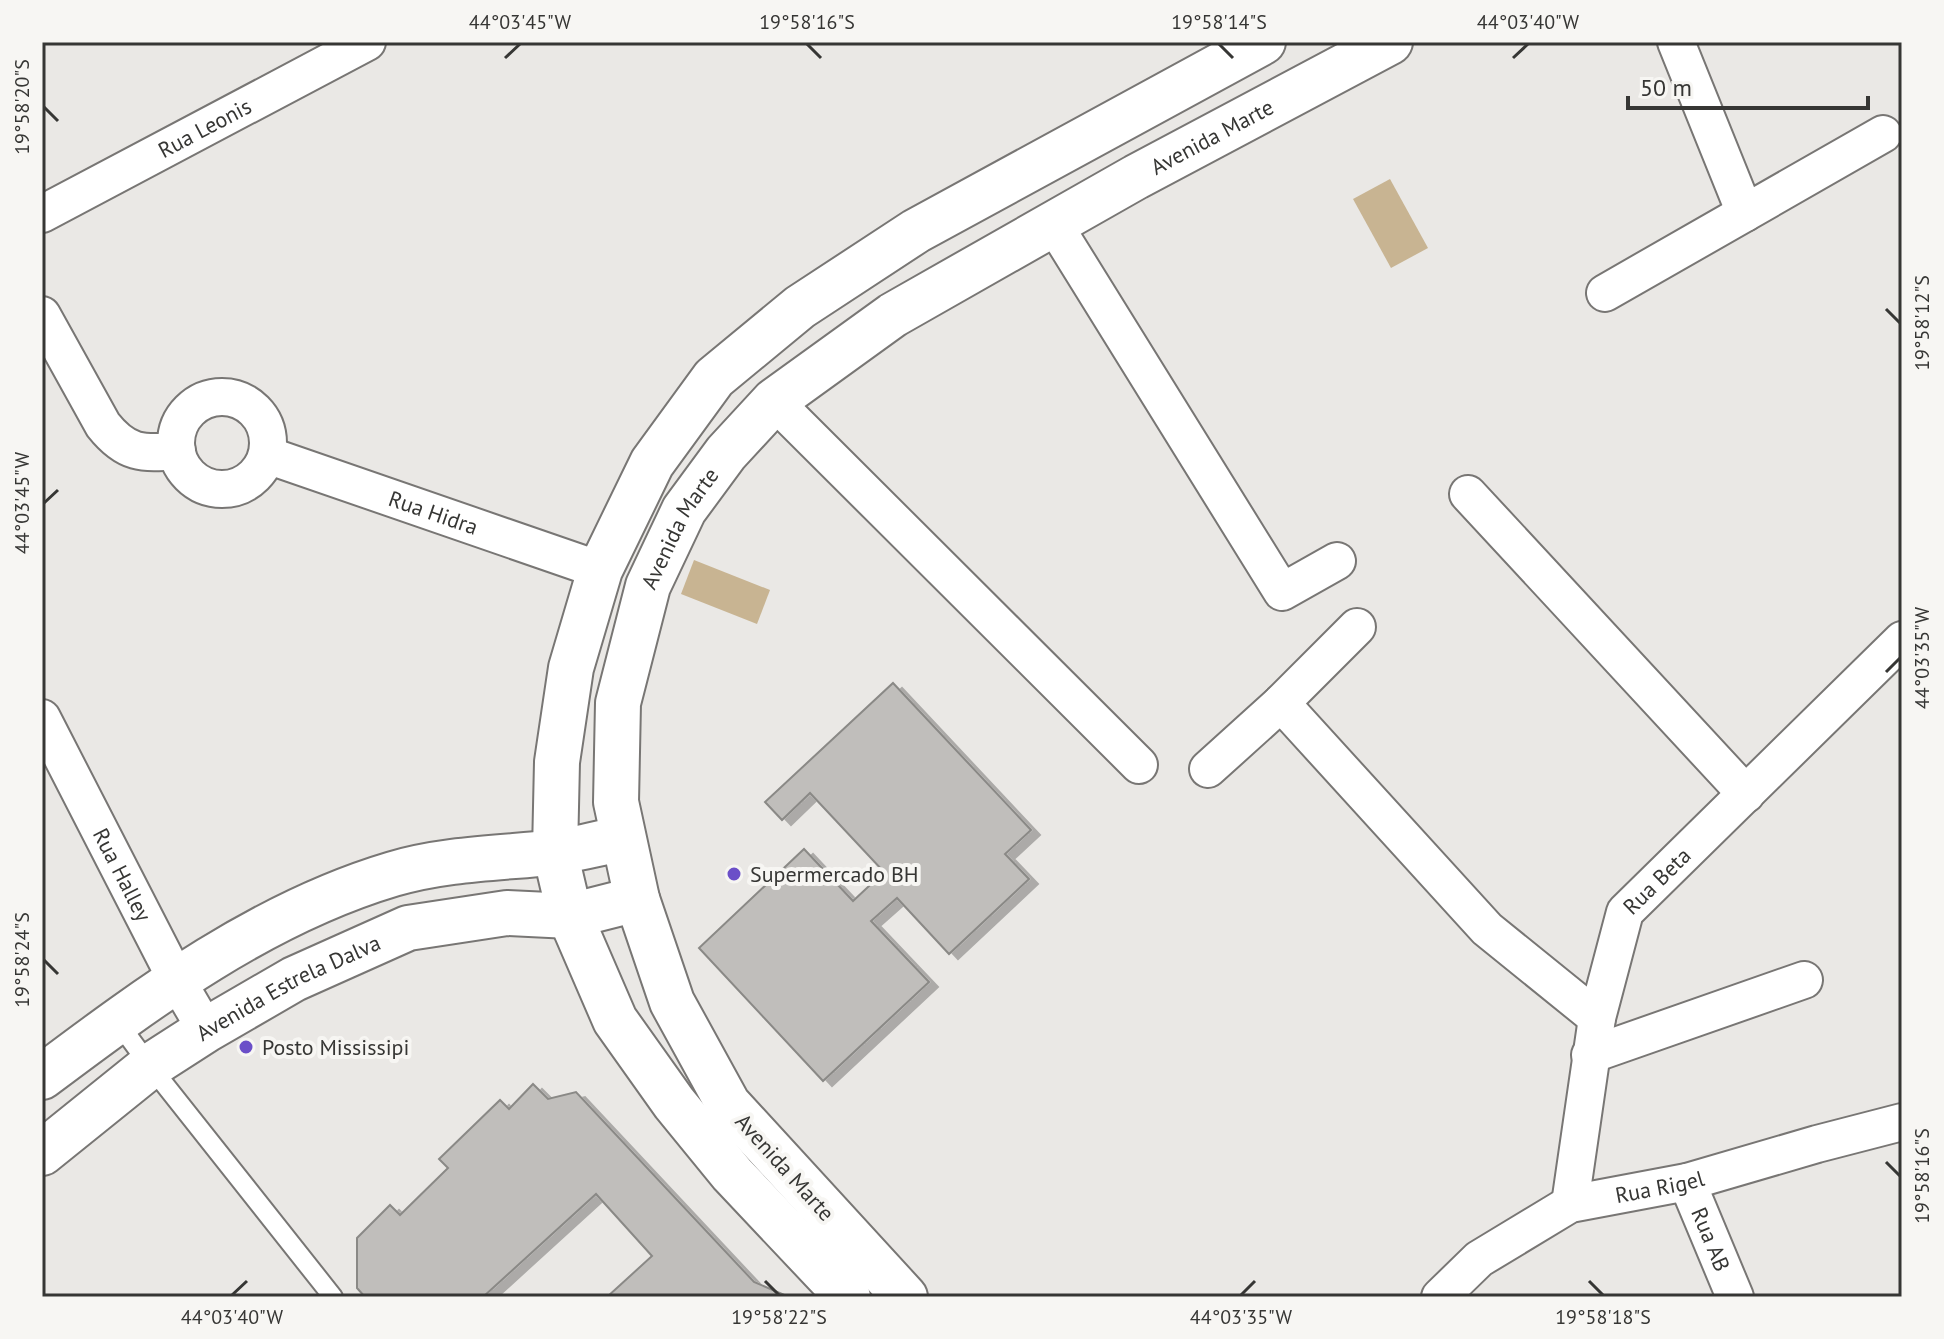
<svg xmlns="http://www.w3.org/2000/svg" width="1944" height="1339" font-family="'PT Sans',sans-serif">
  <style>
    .green { fill: #c8b492 }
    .building { fill: #c0bebb; stroke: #8a8986; stroke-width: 2; filter: url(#shadow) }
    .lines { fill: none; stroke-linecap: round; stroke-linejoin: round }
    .service-casing { stroke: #787674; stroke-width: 22 }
    .minor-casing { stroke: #787674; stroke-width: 40 }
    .tertiary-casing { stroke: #787674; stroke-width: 48 }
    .service { stroke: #fff; stroke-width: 18 }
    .minor { stroke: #fff; stroke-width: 36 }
    .tertiary { stroke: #fff; stroke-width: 44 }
    .ticks { fill: none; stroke: #363634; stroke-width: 3 }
    .poi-dot { fill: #6b4fc8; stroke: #f7f6f3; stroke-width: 3 }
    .labels { text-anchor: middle; stroke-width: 8; stroke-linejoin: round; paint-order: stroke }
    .street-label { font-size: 22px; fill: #363634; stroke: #f7f6f3 }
    .poi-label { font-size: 22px; fill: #363634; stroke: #f7f6f3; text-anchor: start }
    .neatline { fill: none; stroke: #363634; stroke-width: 3 }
    .ticks-label { font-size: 20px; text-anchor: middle; fill: #363634 }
  </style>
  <defs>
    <filter id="shadow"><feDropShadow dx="9" dy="5" stdDeviation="0" flood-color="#0004"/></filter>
  </defs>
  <rect width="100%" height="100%" fill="#eae8e5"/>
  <!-- green -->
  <g class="green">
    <path d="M 1390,179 L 1428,248 L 1391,268 L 1353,199 Z"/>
    <path d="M 694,560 L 770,590 L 757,624 L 681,594 Z"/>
  </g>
  <!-- building -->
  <g class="building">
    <path d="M 893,683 L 1031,830 L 1005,854 L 1029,879 L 949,954 L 897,898 L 871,921 L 929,982 L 823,1081 L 699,948 L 804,849 L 853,901 L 884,872 L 810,793 L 782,820 L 765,802 Z"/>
    <path d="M 533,1084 L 548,1099 L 576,1092 L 754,1282 L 789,1297 L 607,1297 L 652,1256 L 596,1194 L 483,1297 L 365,1297 L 357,1288 L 357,1238 L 390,1205 L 400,1215 L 448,1168 L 439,1159 L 500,1100 L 509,1109 Z"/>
  </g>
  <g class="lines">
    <defs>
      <path id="service" d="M 117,1021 L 150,1066 L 333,1297"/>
      <g id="minor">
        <path d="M 1676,42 L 1745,213"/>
        <path id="s1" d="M 42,214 L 367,42"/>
        <path d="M 1053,223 L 1282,592 L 1337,561"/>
        <path d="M 1605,293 L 1883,134"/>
        <path d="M 42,315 L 103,425 C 126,454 142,454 177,451"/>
        <circle cx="222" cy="443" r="46"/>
        <path d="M 774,401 L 1139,765"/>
        <path id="s2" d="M 267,455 L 600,570"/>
        <path d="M 1468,494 L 1746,794"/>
        <path d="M 1281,703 L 1487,929 L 1597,1018"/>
        <path id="s3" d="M 42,718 L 176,979 L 206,1030"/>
        <path d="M 1208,769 L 1281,703 L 1357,627"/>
        <path d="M 1590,1055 L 1804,980"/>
        <path id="s4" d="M 1687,1182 L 1735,1297"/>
        <path id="s5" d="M 1570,1204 L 1597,1018 L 1625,912 L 1902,640"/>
        <path id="s6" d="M 1440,1297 L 1479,1259 L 1570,1204 L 1687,1182 L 1817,1144 L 1902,1122"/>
      </g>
      <g id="tertiary">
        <path d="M 42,1077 C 150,996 262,913 393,874 C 443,859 498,858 550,853 C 574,850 598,843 622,839"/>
        <path id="s7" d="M 42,1153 L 150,1066 L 206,1030 L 294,979 L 408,928 L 507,913 L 570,916 L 637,899"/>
        <path d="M 848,1297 L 732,1174 L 674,1103 L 615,1020 L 570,916 L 555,852 L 557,762 L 571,668 L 600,570 L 652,463 L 714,378 L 800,307 L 916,231 L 1263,42"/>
        <path id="s8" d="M 905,1297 L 728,1104 L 672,1002 L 637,899 L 616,802 L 618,703 L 648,586 L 684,510 L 726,453 L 774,401 L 893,315 L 1136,177 L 1390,42"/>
      </g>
    </defs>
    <!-- service casing -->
    <use href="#service" class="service-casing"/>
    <!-- minor casing -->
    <use href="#minor" class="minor-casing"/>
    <!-- tertiary casing -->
    <use href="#tertiary" class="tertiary-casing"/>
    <!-- service -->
    <use href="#service" class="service"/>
    <!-- minor -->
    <use href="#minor" class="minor"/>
    <!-- tertiary -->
    <use href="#tertiary" class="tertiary"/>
  </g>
  <!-- ticks -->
  <path class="ticks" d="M 807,44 L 821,58M 1219,44 L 1233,58M 505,58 L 520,44M 1513,58 L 1528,44M 44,107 L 58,121M 1886,309 L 1900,323M 44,503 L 58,490M 1886,672 L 1900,658M 44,960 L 58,974M 1886,1162 L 1900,1176M 765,1281 L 779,1295M 1589,1281 L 1603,1295M 232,1295 L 247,1281M 1241,1295 L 1255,1281"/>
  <!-- markers -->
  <g class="poi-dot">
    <circle cx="734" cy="874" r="8"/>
    <circle cx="246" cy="1047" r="8"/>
  </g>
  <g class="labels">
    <!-- street labels -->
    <g class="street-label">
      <text dy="8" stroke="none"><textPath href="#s1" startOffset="184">Rua Leonis</textPath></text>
      <text dy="8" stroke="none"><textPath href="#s8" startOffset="1544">Avenida Marte</textPath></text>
      <text dy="8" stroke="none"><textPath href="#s2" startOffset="176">Rua Hidra</textPath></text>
      <text dy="8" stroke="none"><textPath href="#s8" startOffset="872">Avenida Marte</textPath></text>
      <text dy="8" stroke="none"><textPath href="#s3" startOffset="176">Rua Halley</textPath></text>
      <text dy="8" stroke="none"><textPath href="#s5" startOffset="342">Rua Beta</textPath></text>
      <text dy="8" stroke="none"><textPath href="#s7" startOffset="298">Avenida Estrela Dalva</textPath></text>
      <text transform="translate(785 1167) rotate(48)" y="8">Avenida Marte</text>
      <text dy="8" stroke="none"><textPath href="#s6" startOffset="252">Rua Rigel</textPath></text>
      <text dy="8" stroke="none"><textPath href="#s4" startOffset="62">Rua AB</textPath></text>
    </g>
    <!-- poi labels -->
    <g class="poi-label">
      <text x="750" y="882">Supermercado BH</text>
      <text x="262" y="1055">Posto Mississipi</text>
    </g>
  </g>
  <!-- border -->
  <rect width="1944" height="1339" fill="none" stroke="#f7f6f3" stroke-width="88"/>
  <!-- scale -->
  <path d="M1628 96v12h240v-12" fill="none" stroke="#363634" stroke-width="4"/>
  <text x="1640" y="96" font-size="24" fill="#363634" stroke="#f7f6f3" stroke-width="6" paint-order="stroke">50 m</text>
  <rect x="44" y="44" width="1856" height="1251" class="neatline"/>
  <g class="ticks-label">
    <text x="520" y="29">44°03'45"W</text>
    <text x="807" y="29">19°58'16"S</text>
    <text x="1219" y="29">19°58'14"S</text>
    <text x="1528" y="29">44°03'40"W</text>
    <text transform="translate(22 107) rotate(-90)" y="7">19°58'20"S</text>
    <text transform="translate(1922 323) rotate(-90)" y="7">19°58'12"S</text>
    <text transform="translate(22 503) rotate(-90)" y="7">44°03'45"W</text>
    <text transform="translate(1922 658) rotate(-90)" y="7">44°03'35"W</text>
    <text transform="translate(22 960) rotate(-90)" y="7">19°58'24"S</text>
    <text transform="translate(1922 1176) rotate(-90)" y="7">19°58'16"S</text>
    <text x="232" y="1324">44°03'40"W</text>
    <text x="779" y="1324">19°58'22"S</text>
    <text x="1241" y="1324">44°03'35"W</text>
    <text x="1603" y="1324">19°58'18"S</text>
  </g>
</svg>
